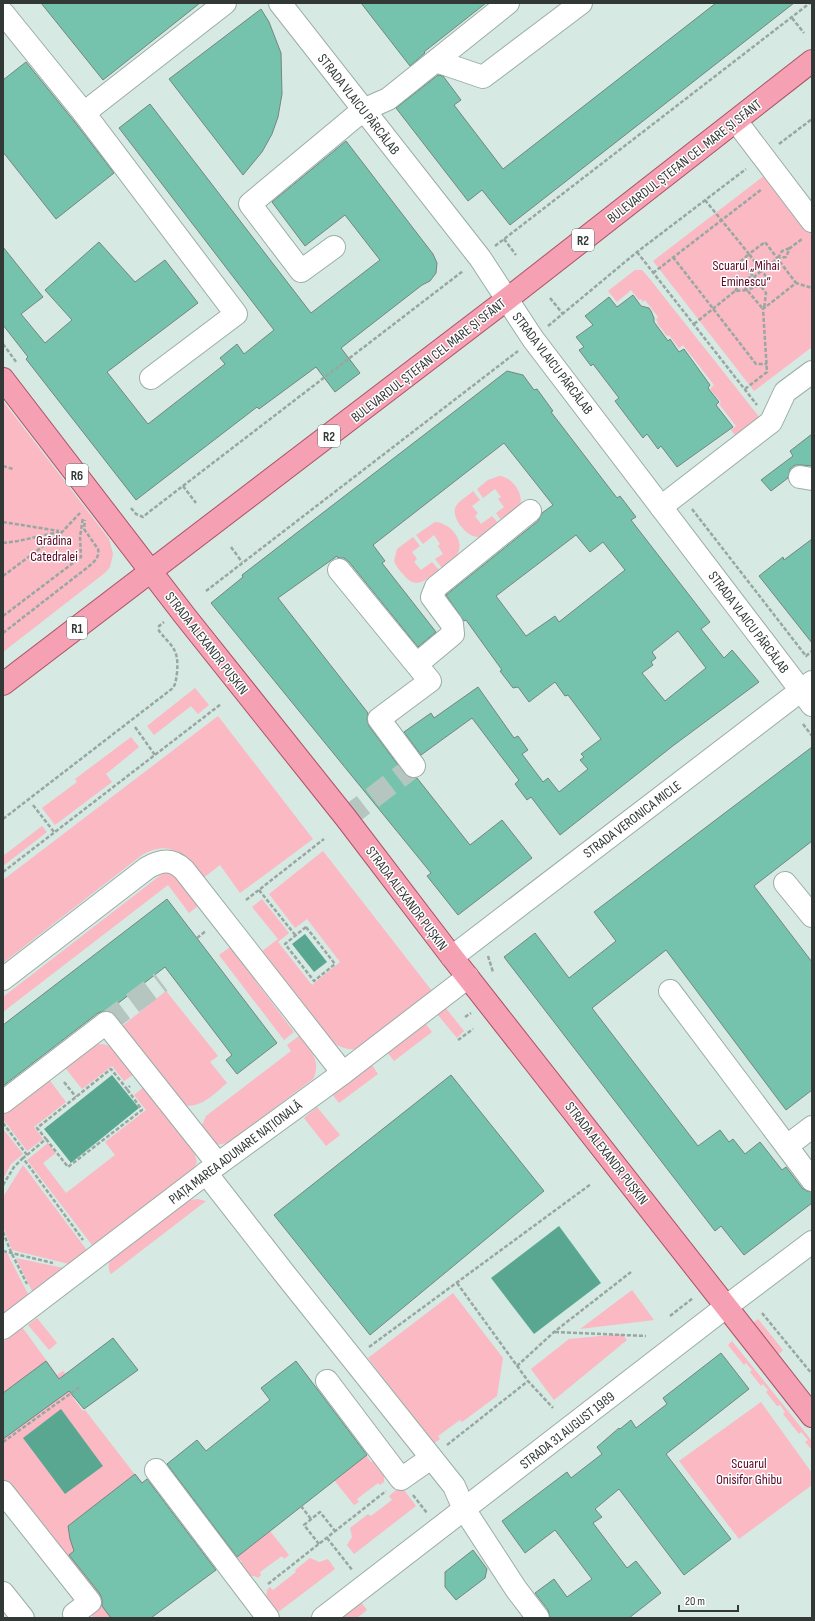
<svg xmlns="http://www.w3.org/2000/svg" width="815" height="1621" font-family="'Sofia Sans Condensed',sans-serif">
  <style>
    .green { fill: #fab9c3 }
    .water { fill: #59a791 }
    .building { fill: #75c3ac; stroke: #748680; fill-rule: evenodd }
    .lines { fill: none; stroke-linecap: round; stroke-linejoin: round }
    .minor-tunnel { stroke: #b5c6c0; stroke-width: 22; stroke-dasharray: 22 11; stroke-linecap: butt }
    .minor-casing { stroke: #9aada6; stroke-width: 24 }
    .major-casing { stroke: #ac5267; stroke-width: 24 }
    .path { stroke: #98a7a2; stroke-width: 2.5; stroke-dasharray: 4 2; stroke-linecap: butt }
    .minor { stroke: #fff; stroke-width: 22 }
    .major { stroke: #f5a0b3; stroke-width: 22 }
    .labels { text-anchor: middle; stroke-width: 3; stroke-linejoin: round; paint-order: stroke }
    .shield { fill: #fff; stroke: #6f7472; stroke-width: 1 }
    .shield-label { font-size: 13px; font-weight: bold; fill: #313836 }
    .street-label { font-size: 14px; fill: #313836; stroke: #fff }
    .park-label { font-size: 14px; fill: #5a0623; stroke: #fff }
  </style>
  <rect width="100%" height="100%" fill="#d6e9e3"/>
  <!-- green -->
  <g class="green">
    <path d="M 765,175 L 812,235 L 812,347 L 754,391 L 653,261 Z"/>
    <path d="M 635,270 L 642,270 L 649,278 L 760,418 L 738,439 L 731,430 L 736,426 L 719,404 L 721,402 L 710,389 L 714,385 L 683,345 L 679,348 L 669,335 L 667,336 L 657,323 L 658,322 L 656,320 L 658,317 L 645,300 L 643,302 L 641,299 L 639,300 L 631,290 L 617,302 L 608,291 Z"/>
    <path d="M 3,401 L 109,539 L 113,554 L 110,567 L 106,572 L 3,652 Z"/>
    <path d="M 499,476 C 511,476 526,495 519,507 C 515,512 507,517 502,522 L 496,513 L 504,507 L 498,499 L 501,497 L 495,489 L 483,498 L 477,489 L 488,480 Z"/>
    <path d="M 473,491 L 480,500 L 472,506 L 478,513 L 475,516 L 481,524 L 492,516 L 499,524 C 493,529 486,537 478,537 C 467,537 452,519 455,508 C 458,501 468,496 473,491 Z"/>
    <path d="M 435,522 C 448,522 465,539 458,553 C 455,559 447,563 442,568 L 435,559 L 443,554 L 438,546 L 440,544 L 434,535 L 423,544 L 416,535 Z"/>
    <path d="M 413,537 L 420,546 L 412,552 L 417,559 L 414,562 L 421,570 L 432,562 L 439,570 C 425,580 416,591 403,574 C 399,570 396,566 394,561 L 397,549 Z"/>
    <path d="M 195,688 L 209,705 L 198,714 L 191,706 L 154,735 L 147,726 Z"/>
    <path d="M 218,716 L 313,839 L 240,893 L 220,865 L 202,879 C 183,856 174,838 142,855 L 3,963 L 3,880 Z"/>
    <path d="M 131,737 L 139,747 L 106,774 L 112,782 L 55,825 L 42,808 L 77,782 L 75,779 Z"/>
    <path d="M 42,826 L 47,832 L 3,866 L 3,856 Z"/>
    <path d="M 323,851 L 432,991 L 360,1048 C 348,1051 340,1048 330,1040 L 261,952 L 278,939 L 252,907 L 262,899 L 289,933 L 278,942 L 312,985 L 340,962 L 307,919 L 295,928 L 269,894 Z"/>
    <path d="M 167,872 L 174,875 L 198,906 L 189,913 L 168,885 L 3,1012 L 3,997 L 162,874 Z"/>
    <path d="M 230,947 L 294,1032 L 284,1040 L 219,955 Z"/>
    <path d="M 166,991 L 218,1056 L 210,1062 L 227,1083 C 215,1093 201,1109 184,1105 L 121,1027 Z"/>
    <path d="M 445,1007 L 464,1031 L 457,1038 L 437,1014 Z"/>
    <path d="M 425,1023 L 432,1032 L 394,1061 L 387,1052 Z"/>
    <path d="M 299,1036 C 310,1050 322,1060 313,1079 L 228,1143 L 216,1145 L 202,1132 L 202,1125 L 206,1116 L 291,1051 L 287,1045 Z"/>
    <path d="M 103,1044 L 112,1047 L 134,1074 L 124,1081 L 112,1066 L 82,1089 L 63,1065 L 93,1045 Z"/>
    <path d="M 372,1065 L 378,1074 L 339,1103 L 332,1094 Z"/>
    <path d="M 48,1078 L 66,1102 L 34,1127 L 43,1139 L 27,1151 L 3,1119 L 3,1112 Z"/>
    <path d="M 144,1087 L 194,1152 L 197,1162 L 193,1171 L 95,1249 L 27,1160 L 48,1143 L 56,1153 L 43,1163 L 66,1193 L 115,1155 L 105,1142 L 146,1110 L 134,1095 Z"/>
    <path d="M 317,1107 L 340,1135 L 326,1146 L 304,1118 Z"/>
    <path d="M 3,1129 L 23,1154 L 11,1164 L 3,1179 Z"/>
    <path d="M 23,1165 L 89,1253 L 73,1265 L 12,1250 L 3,1226 L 3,1197 Z"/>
    <path d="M 198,1199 L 206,1201 L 111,1274 C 108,1269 108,1266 110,1261 L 183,1204 L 190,1200 Z"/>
    <path d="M 3,1253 L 7,1253 L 30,1298 L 3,1320 Z"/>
    <path d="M 16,1258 L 68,1269 L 34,1295 Z"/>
    <path d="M 632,1290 L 654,1320 L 580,1329 Z"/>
    <path d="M 453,1293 L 503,1358 L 497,1396 L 462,1422 L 460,1420 L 438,1436 L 440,1439 L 433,1444 L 368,1358 Z"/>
    <path d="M 37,1318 L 57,1343 L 49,1350 L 28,1325 Z"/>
    <path d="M 758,1319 L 783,1350 L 779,1354 L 753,1323 Z"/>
    <path d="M 22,1327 L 57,1375 L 63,1371 L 67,1375 L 69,1391 L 75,1396 L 73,1398 L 83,1411 L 85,1410 L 211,1573 L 151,1618 L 94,1618 L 3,1502 L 3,1342 Z"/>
    <path d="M 622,1334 L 627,1340 L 554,1400 L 531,1369 L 569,1339 Z"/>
    <path d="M 732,1341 L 812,1441 L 812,1450 L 805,1442 L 808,1440 L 801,1432 L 799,1434 L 783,1414 L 785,1412 L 780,1405 L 777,1406 L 766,1392 L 768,1390 L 763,1384 L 761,1386 L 750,1372 L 752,1370 L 746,1363 L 744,1365 L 728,1345 Z"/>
    <path d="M 761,1402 L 812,1473 L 812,1485 L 739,1539 L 679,1461 Z"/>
    <path d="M 366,1455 L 371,1462 L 379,1457 L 385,1467 L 384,1474 L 384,1482 L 380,1485 L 378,1483 L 357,1499 L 359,1502 L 354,1505 L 334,1480 Z"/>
    <path d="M 401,1486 L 416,1506 L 354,1554 L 347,1545 L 352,1537 L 350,1528 L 368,1514 L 371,1516 L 392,1500 L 389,1496 Z"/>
    <path d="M 270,1531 L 289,1555 L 284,1559 L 282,1556 L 260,1572 L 261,1575 L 258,1578 L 254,1576 L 245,1576 L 236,1567 L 242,1562 L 237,1557 Z"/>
    <path d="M 310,1558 L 319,1562 L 328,1559 L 335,1569 L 273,1616 L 265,1605 L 267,1590 L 270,1587 L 273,1590 L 296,1572 L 295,1570 Z"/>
    <path d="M 361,1602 L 367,1610 L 357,1618 L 340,1618 Z"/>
  </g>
  <!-- water -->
  <g class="water">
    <path d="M 305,934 L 327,962 L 314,972 L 292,944 Z"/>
    <path d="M 112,1075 L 139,1108 L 71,1163 L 44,1129 Z"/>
    <path d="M 559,1226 L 601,1283 L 534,1334 L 491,1278 Z"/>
    <path d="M 61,1409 L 103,1466 L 65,1494 L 23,1438 Z"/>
  </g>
  <!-- building -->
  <g class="building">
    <path d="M 41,3 L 200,3 L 103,80 Z"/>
    <path d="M 361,3 L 486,3 L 424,52 L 425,53 L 410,66 Z"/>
    <path d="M 716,3 L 794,3 L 510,225 L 482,190 L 468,201 L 396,108 L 438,75 L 443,76 L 461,100 L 454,105 L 503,169 Z"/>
    <path d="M 261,9 L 269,22 L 281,53 L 282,94 L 278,117 L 272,134 L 262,152 L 243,175 L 169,79 Z"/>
    <path d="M 26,62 L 74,121 L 114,173 L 56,219 L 3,152 L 3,80 Z"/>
    <path d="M 150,104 L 311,313 L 380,260 L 345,215 L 305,246 L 272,202 L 346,141 L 433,254 L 437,263 L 436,273 L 430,281 L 422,285 L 341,348 L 360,373 L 335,392 L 316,367 L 259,409 L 257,407 L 136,500 L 26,359 L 28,357 L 3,325 L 3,247 L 43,297 L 21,314 L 45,343 L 72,320 L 45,290 L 99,242 L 135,282 L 165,260 L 198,303 L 107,372 L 148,424 L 225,364 L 220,358 L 237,344 L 244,354 L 274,330 L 119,128 Z"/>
    <path d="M 633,295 L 641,306 L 649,308 L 651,311 L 654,318 L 654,322 L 668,341 L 670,339 L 679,352 L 684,349 L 710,385 L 708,388 L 719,402 L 716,405 L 733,427 L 677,467 L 661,446 L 658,449 L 647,434 L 643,438 L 615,401 L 619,398 L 593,364 L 591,366 L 579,350 L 584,347 L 576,337 L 593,325 L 585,316 L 609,297 L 617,307 Z"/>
    <path d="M 507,371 L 523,375 L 534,390 L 537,389 L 553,411 L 551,412 L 617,498 L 620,496 L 636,517 L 631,520 L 710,622 L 701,629 L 724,658 L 732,650 L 759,682 L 674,745 L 560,835 L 531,797 L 527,800 L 515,784 L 519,780 L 472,718 L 421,755 L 404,732 L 431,713 L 434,718 L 478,687 L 514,738 L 518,736 L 528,750 L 522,754 L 543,782 L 548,778 L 559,792 L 588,769 L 580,760 L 584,757 L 581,754 L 601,739 L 568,695 L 565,696 L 555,682 L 529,702 L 518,687 L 513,688 L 500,671 L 502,670 L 466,620 L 464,621 L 446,595 L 538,521 L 542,513 L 553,505 L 504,443 L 373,545 L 385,561 L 382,563 L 436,632 L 418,647 L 349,562 L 344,558 L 338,558 L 337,556 L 278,598 L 368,713 L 367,720 L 369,726 L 404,773 L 409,778 L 417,778 L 470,845 L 502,820 L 532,858 L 458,915 L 427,876 L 431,873 L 211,603 L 243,577 L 242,575 ZM 576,535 L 590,552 L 603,542 L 625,570 L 559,622 L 555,616 L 526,636 L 496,596 ZM 678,631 L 706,668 L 665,701 L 642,673 L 653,665 L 651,662 L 656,658 L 652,652 Z"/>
    <path d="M 812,434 L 812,466 L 802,465 L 795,465 L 790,469 L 788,478 L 771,491 L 761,480 L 793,456 L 790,451 Z"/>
    <path d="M 812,539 L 812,643 L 759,576 L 783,557 L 784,560 Z"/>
    <path d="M 812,747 L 812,841 L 754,886 L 812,962 L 812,1090 L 786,1110 L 666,950 L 592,1008 L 698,1146 L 720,1130 L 729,1142 L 733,1139 L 745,1154 L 760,1142 L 782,1170 L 786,1167 L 802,1188 L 807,1191 L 812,1192 L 812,1203 L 744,1255 L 721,1226 L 715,1231 L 504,957 L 535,933 L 569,978 L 616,941 L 594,912 Z"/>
    <path d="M 167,899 L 277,1043 L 237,1074 L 226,1060 L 232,1055 L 165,967 L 108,1011 L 104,1011 L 98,1013 L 3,1086 L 3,1025 Z"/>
    <path d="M 451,1075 L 544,1191 L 370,1335 L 274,1215 Z"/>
    <path d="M 113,1338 L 138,1370 L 84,1409 L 69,1391 L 3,1439 L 3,1393 L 46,1361 L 59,1379 Z"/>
    <path d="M 721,1353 L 749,1389 L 666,1454 L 731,1539 L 684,1575 L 619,1489 L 595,1509 L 602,1517 L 593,1523 L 627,1568 L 636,1561 L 661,1593 L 629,1618 L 550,1618 L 548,1610 L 535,1593 L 554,1579 L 567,1597 L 592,1579 L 555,1530 L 525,1553 L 502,1521 L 567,1472 L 571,1478 L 602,1454 L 597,1447 L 619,1428 L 620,1429 L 631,1420 L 636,1428 L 667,1404 L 663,1398 Z"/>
    <path d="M 296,1361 L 367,1455 L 237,1557 L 167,1464 L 197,1440 L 206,1451 L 270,1400 L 261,1388 Z"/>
    <path d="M 135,1474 L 142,1483 L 147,1479 L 216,1570 L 151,1618 L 111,1618 L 102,1606 L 102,1600 L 100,1594 L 69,1555 L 74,1551 L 70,1539 L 68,1526 Z"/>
    <path d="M 473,1550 L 487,1569 L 485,1578 L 456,1600 L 445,1587 L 445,1572 Z"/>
  </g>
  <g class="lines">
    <!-- minor-tunnel -->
    <g class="minor-tunnel">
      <path d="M 346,818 L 414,766"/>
      <path d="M 106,1023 L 161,982"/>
    </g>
    <defs>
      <g id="minor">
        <path d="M 280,3 L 480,258 L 533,339 L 812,705"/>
        <path d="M 3,13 L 84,113 L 225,3"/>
        <path d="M 436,61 L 483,77 L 581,3"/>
        <path d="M 84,113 L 236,314 L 151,378"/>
        <path d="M 736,121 L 812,221"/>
        <path d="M 334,247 L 301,271 L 250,204 L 363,110 L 388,99 L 508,3"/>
        <path d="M 800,477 L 812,479"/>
        <path d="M 661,507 L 771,422 L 785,392 L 812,372"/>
        <path d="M 339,570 L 430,681 L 379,719 L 414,766"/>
        <path d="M 417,664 L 453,634 L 452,624 L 432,597 L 436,587 L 530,511"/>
        <path d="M 785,883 L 812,916"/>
        <path d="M 452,957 L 812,682"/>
        <path d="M 3,979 L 147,868 C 161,860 172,858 184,870 L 343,1073"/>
        <path d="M 670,991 L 812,1180"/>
        <path d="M 3,1102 L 106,1023 L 218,1164"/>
        <path d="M 787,1146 L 812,1127"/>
        <path d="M 206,1173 L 284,1273 L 454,1486 L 464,1509 L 516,1589 L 538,1618"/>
        <path d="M 3,1328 L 218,1164 L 343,1073 L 468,977"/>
        <path d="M 327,1381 L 401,1479 L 431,1458"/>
        <path d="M 156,1470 L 268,1618"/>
        <path d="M 3,1492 L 90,1602 L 74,1614 L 76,1618"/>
        <path d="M 3,1593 L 23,1618"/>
        <path d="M 323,1618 L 727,1306 L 812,1242"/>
      </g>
      <g id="major">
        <path d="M 3,379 L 185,616 L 346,818 L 452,957 L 812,1416"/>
        <path d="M 3,684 L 506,300 L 812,61"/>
      </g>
    </defs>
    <!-- minor casing -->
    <use href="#minor" class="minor-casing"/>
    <!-- major casing -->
    <use href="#major" class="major-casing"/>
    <!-- path -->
    <g class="path">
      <path d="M 792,18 L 804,33"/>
      <path d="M 779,144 L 812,119"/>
      <path d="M 705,200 L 749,254 L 765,242 L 796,283"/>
      <path d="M 504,239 L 516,255"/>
      <path d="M 495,246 L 810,3"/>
      <path d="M 637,252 L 757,405"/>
      <path d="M 673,257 L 756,364 L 767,364"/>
      <path d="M 778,258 L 782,251 L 790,248"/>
      <path d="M 653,273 L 762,189"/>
      <path d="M 741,283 L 747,290 L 760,285 L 768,279 L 749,254 L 741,261 C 750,272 758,282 766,293 L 764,309"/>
      <path d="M 735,291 L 741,283 L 747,278 L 754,277 L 778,258 L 786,257 L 790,248 L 802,239"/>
      <path d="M 550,298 L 563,314"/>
      <path d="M 694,324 L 735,291 L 747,290 L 763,309"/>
      <path d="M 548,326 L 637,252 L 746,169"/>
      <path d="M 3,344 L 17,363"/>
      <path d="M 745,389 L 767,372 L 763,309 L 796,283 L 812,288"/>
      <path d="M 3,466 L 13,469"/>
      <path d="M 183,486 L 196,503"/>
      <path d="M 131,508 L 136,514 L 143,517 L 149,512 L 463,271"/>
      <path d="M 692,509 L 806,656 L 812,651"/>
      <path d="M 3,522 L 59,531"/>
      <path d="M 3,543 L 18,541 L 59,532"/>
      <path d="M 231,547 L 242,562"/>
      <path d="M 3,576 L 62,532 L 80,513"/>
      <path d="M 206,591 L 518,351"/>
      <path d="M 3,616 L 81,557 L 80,537 L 83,517"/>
      <path d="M 3,633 L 88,567 C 94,562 100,557 98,549 L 84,529 L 85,520"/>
      <path d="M 803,724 L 812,736"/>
      <path d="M 135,727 L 155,755"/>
      <path d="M 33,805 L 54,832"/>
      <path d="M 3,819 L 173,688 C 176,683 176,679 177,673 C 179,649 173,648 159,631 L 159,626 L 164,622"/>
      <path d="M 3,872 L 221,704"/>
      <path d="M 259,890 L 296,936"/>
      <path d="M 246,900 L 324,839"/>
      <path d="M 306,927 L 335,964 L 314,981 L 285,944 Z"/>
      <path d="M 197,938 L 206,931"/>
      <path d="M 488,956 L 493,972"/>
      <path d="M 465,1017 L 471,1013"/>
      <path d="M 458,1040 L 473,1029"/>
      <path d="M 64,1082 L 76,1097"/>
      <path d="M 3,1123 L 27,1155 L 23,1158 L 83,1240"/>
      <path d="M 46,1139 L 68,1167 L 142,1110 L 127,1089"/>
      <path d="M 27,1155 L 46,1139 L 37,1128 L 111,1069 L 127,1089 L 130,1086"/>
      <path d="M 3,1185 L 14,1167 L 23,1158"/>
      <path d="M 3,1232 L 11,1252 L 27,1284"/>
      <path d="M 3,1251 L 53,1263"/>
      <path d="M 457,1283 L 528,1381 L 553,1408"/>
      <path d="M 762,1313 L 812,1374"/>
      <path d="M 670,1316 L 693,1298"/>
      <path d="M 555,1332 L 646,1336"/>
      <path d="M 369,1347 L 591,1184"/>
      <path d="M 517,1366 L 554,1332 L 631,1272"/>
      <path d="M 3,1442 L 81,1386"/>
      <path d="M 447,1445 L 528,1381"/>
      <path d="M 413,1495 L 427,1513"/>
      <path d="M 301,1506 L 311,1519"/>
      <path d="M 327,1538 L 353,1571"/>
      <path d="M 319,1544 L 304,1525 L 320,1512 L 335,1531"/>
      <path d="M 268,1584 L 386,1491"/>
    </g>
    <!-- minor -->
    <use href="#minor" class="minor"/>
    <!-- major -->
    <use href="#major" class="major"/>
  </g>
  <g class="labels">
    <!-- shield labels -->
    <g class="shield">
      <rect x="572" y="229" width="22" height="22" rx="3"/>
      <rect x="318" y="425" width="22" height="22" rx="3"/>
      <rect x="66" y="464" width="22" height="22" rx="3"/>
      <rect x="67" y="617" width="20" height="22" rx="3"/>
    </g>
    <g class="shield-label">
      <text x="583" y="245">R2</text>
      <text x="329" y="441">R2</text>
      <text x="77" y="480">R6</text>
      <text x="77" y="633">R1</text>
    </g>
    <!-- street labels -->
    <g class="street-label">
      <text transform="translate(359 104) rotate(52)" y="5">STRADA VLAICU PÂRCĂLAB</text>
      <text transform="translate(684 161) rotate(-38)" y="5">BULEVARDUL ȘTEFAN CEL MARE ȘI SFÂNT</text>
      <text transform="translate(428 360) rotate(-38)" y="5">BULEVARDUL ȘTEFAN CEL MARE ȘI SFÂNT</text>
      <text transform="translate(553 363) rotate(53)" y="5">STRADA VLAICU PÂRCĂLAB</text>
      <text transform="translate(749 622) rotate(53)" y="5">STRADA VLAICU PÂRCĂLAB</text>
      <text transform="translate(207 643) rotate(52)" y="5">STRADA ALEXANDR PUȘKIN</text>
      <text transform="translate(632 819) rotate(-37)" y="5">STRADA VERONICA MICLE</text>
      <text transform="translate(407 898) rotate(53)" y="5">STRADA ALEXANDR PUȘKIN</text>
      <text transform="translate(235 1152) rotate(-37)" y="5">PIAȚA MAREA ADUNARE NAȚIONALĂ</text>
      <text transform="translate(607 1153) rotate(52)" y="5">STRADA ALEXANDR PUȘKIN</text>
      <text transform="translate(567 1430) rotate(-38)" y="5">STRADA 31 AUGUST 1989</text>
    </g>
    <!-- park labels -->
    <g class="park-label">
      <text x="746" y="270">Scuarul „Mihai<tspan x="746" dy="16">Eminescu”</tspan></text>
      <text x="54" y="545">Grădina<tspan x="54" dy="16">Catedralei</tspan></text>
      <text x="749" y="1468">Scuarul<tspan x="749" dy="16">Onisifor Ghibu</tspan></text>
    </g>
  </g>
  <!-- border -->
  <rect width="815" height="1621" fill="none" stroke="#313836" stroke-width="8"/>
  <!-- scale -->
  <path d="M679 1605v6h59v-6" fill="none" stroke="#313836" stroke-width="2"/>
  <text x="685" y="1605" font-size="12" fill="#313836" stroke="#ffffff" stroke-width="3" paint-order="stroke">20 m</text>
</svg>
